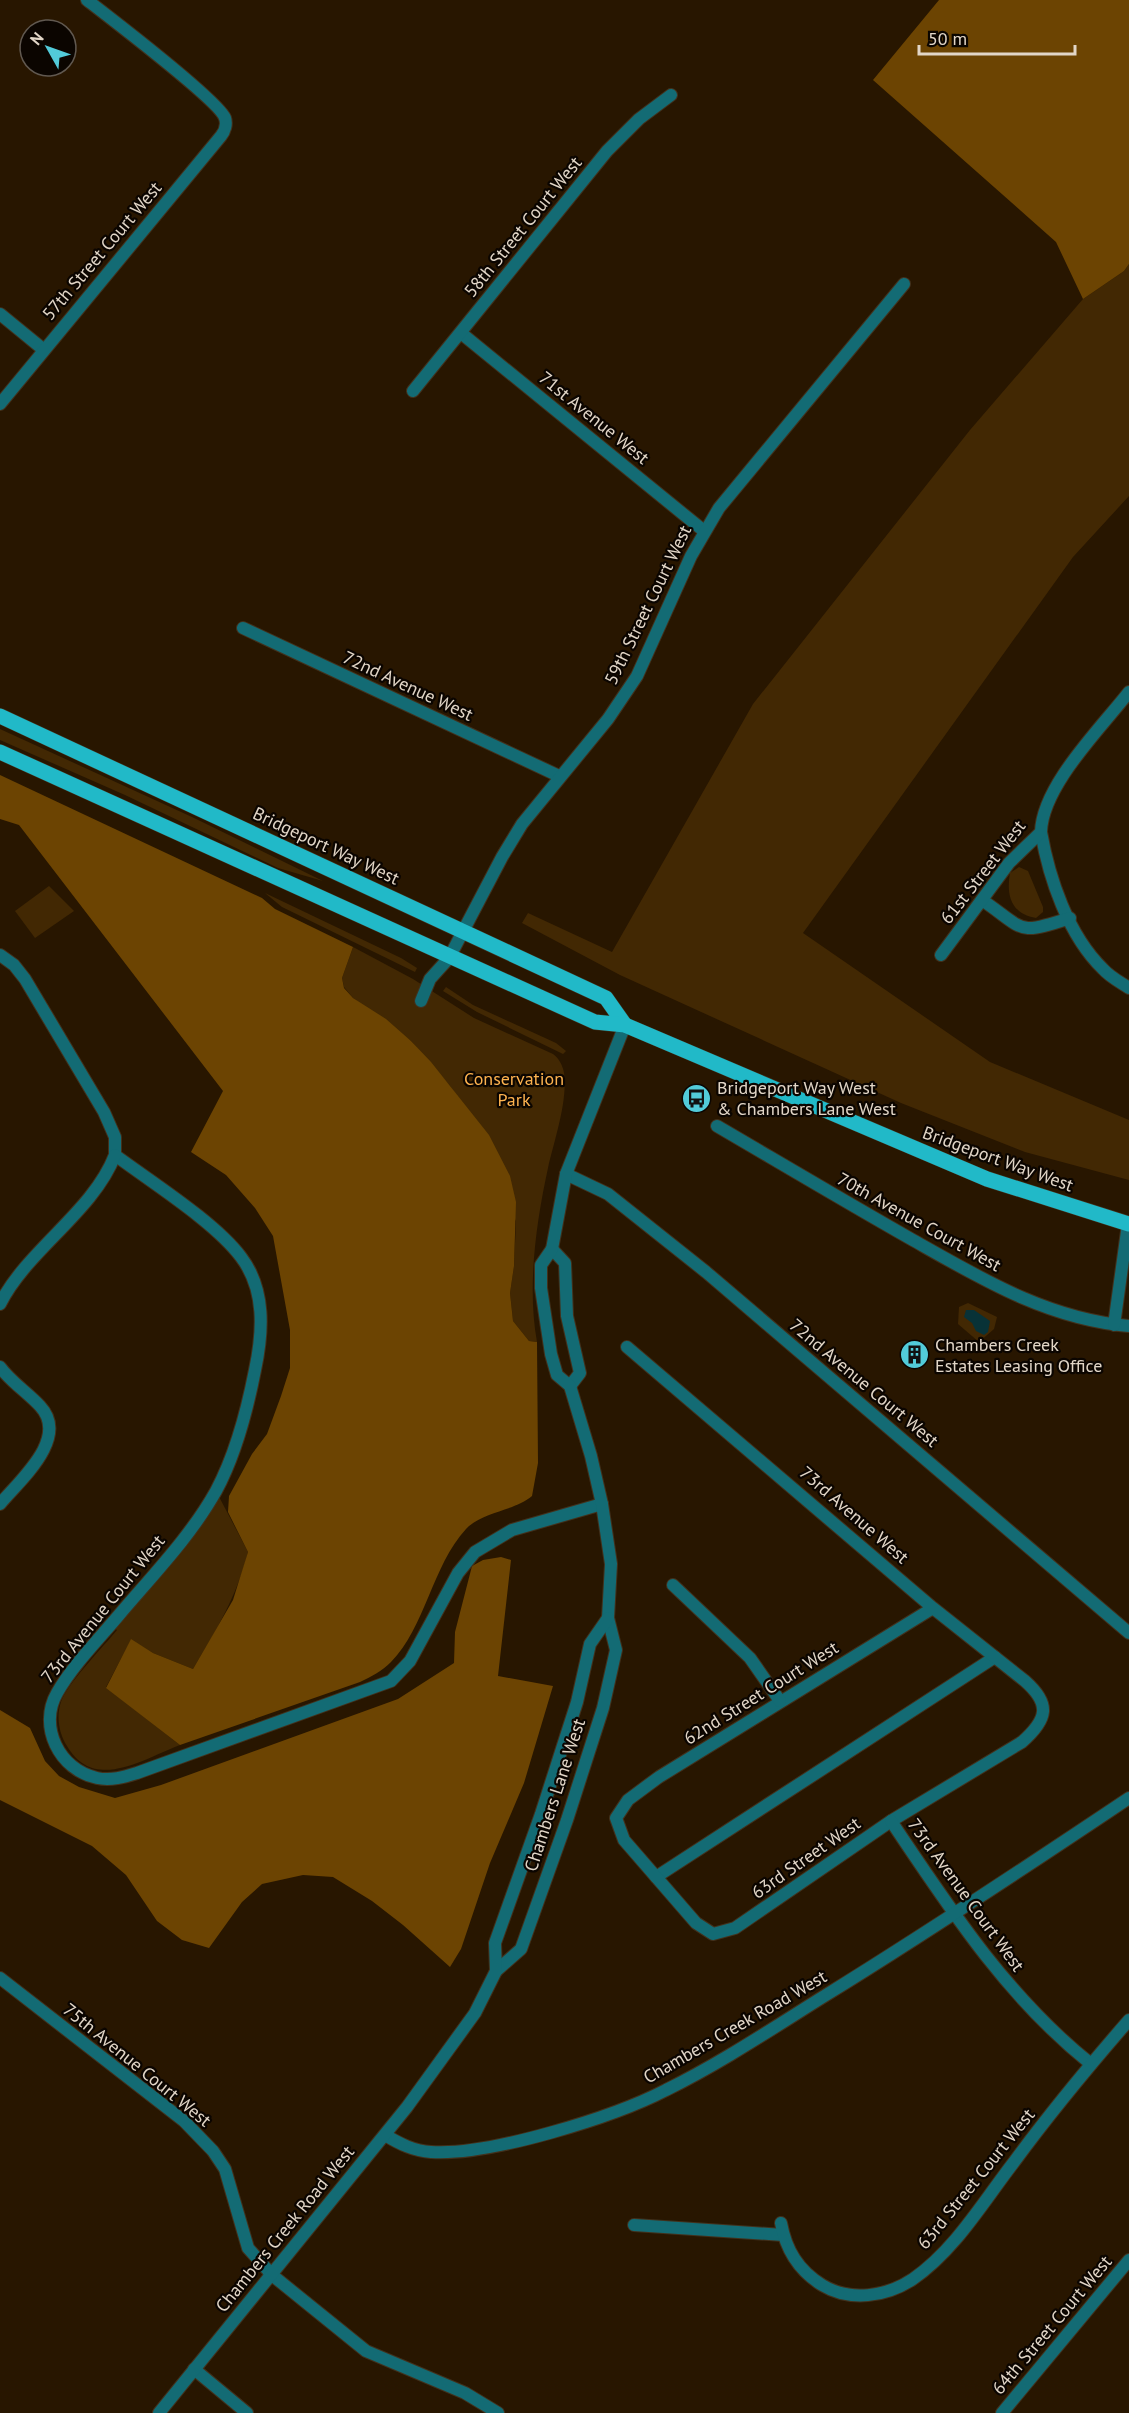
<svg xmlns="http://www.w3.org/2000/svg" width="1129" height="2413" font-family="'PT Sans',sans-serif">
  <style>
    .green { fill: #422803 }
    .forest { fill: #6c4402 }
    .water { fill: #083237 }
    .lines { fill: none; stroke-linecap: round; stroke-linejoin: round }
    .service-casing { stroke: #42311c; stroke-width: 14 }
    .minor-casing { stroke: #42311c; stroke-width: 14 }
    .tertiary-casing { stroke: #42311c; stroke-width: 14 }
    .primary-casing { stroke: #42311c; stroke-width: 16 }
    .service { stroke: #136b74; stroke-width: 12 }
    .minor { stroke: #136b74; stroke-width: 12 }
    .tertiary { stroke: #136b74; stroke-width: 12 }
    .primary { stroke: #21b9c8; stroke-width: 15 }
    .labels { text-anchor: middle; stroke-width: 4.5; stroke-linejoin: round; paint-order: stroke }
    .street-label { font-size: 18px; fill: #e2d6c7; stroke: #0b0500 }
    .park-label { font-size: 18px; fill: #feb34f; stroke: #0b0500 }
    .poi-label { font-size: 18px; fill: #e2d6c7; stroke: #0b0500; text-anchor: start }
  </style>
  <rect width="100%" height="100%" fill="#281600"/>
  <!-- green -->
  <g class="green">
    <path d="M 1129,264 L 1129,496 L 1073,557 L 803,933 L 990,1062 L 1129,1120 L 1129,1180 L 1025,1152 L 901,1103 L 620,975 L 522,923 L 528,913 L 612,952 L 753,704 L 970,430 L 1083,299 L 1124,271 Z"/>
    <path d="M 0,729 L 192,817 L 323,881 L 278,868 L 125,795 L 0,740 Z"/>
    <path d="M 1019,867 L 1028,871 L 1043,907 L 1043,912 L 1036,918 C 1011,914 1006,895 1010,873 Z"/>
    <path d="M 49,886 L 74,911 L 35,938 L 15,911 Z"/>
    <path d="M 265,893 L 401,958 L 417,968 L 415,972 L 282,907 Z"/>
    <path d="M 353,947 L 413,979 L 474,1018 L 553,1054 C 559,1058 563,1066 564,1073 C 568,1101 554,1141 548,1168 C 536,1223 527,1287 537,1342 L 529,1341 L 513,1321 L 510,1293 L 514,1266 L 516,1221 L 462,1103 L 450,1086 L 411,1041 L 353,998 L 344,987 L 342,978 Z"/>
    <path d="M 446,987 L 473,1005 L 556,1043 L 566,1051 L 563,1054 L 477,1012 L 443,991 Z"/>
    <path d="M 968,1303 L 997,1317 L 994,1329 L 979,1342 L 958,1324 L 959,1307 Z"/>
    <path d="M 216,1491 L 248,1552 C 237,1596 216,1631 193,1669 L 153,1653 L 131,1640 L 106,1687 L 180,1745 C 141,1760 94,1792 67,1746 C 59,1734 56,1716 61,1702 C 66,1685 104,1646 117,1630 L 110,1626 Z"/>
  </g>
  <!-- forest -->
  <g class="forest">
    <path d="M 939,0 L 1129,0 L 1129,264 L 1124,271 L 1083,299 L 1056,242 L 873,80 Z"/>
    <path d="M 0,775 L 262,898 L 275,909 L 353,947 L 342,978 L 344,988 L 353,998 L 386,1019 L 411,1041 L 431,1062 L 489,1135 L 510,1176 L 516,1202 L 514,1266 L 510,1293 L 513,1321 L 529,1341 L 537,1342 L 538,1463 L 532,1496 C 515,1511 483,1511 466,1529 C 432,1566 425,1628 391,1662 C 382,1671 371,1677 360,1682 L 180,1745 L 106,1688 L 131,1639 L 153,1653 L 193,1669 L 233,1600 L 248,1552 L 228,1512 L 229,1496 L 252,1454 L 267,1434 L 281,1396 L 290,1368 L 290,1330 L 273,1236 L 255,1208 L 226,1175 L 191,1152 L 223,1091 L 19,825 L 0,819 Z"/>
    <path d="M 501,1557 L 511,1560 L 498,1676 L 553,1686 L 524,1783 L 490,1863 L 461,1949 L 450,1967 L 403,1925 L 372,1901 L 333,1877 L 303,1875 L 262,1884 L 242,1902 L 209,1948 L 182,1940 L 157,1921 L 126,1875 L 92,1846 L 0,1800 L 0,1710 L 30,1728 L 45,1761 L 59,1776 L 79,1787 L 115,1798 L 161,1785 L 398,1699 L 454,1663 L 455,1632 L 472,1566 L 483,1560 Z"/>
  </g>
  <!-- water -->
  <path class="water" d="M 966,1310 L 974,1310 L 990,1321 L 988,1332 L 984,1335 L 976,1331 L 972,1323 L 964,1317 Z"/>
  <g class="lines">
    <defs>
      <g id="service">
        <path d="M 421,1001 L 430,979 L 449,958"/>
        <path d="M 656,1877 L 995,1657"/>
        <path d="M 634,2225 L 783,2235"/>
      </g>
      <g id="minor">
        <path d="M 0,314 L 44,350"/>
        <path d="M 461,333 L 704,531"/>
        <path d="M 413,391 L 607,151 L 639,119 L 671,95"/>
        <path d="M 0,404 L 221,136 C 225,131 227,124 225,118 C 219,101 109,17 87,0"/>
        <path d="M 243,628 L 559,776"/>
        <path d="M 1041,832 C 1049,878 1068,935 1103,969 C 1110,977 1120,982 1129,988"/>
        <path d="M 982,900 C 1026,930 1016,936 1070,918"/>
        <path d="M 0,955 L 14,965 L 25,979 L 104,1112 L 115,1137 L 115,1155 C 151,1182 215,1222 241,1257 C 266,1290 263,1332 255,1370 C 247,1411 236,1454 216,1491 C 191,1536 152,1576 119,1615 C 98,1640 73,1665 57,1693 C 38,1726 59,1770 97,1778 C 111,1781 124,1777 137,1773 L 391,1681 L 410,1661 L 458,1573 L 475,1552 L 512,1530 L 602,1504"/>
        <path d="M 941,955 L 1009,863 L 1041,832 C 1042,786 1101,728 1129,692"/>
        <path d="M 449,958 L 502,857 L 522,824 L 608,719 L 637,676 L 691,556 L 719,508 L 904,284"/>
        <path d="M 717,1126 C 782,1164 846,1202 911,1239 C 980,1278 1047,1319 1129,1326"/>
        <path d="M 566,1174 L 608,1194 L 706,1272 L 1129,1633"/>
        <path d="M 0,1304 C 27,1250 93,1212 115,1155"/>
        <path d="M 1114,1325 L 1128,1224"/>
        <path d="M 627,1347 L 933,1608 L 1025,1681 C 1051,1704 1048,1719 1022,1742 L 891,1821 L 735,1928 L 713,1934 L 696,1923 L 624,1840 L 616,1818 L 628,1800 L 659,1777 L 933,1608"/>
        <path d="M 0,1367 C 11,1382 27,1392 40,1406 C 70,1438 20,1480 0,1504"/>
        <path d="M 673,1585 L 750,1658 L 780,1701"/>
        <path d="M 891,1821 C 950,1909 1007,1997 1091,2064"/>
        <path d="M 0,1978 L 184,2121 L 213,2151 L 225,2169 L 248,2248 L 272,2275 L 366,2351 L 465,2393 L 498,2413"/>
        <path d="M 781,2223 C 786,2250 798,2270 822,2285 C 850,2302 886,2297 913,2279 C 955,2250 983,2202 1014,2162 C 1050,2113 1089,2066 1129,2020"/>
        <path d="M 194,2369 L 247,2413"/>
        <path d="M 1002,2413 L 1129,2260"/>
      </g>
      <g id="tertiary">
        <path d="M 552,1249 L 565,1263 L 567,1316 L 580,1373 L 570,1386"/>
        <path d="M 496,1971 L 521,1949 L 567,1820 L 603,1708 L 616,1650 L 608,1618 L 611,1564 L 602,1504 L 591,1456 L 570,1386 L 557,1375 L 551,1354 L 541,1288 L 541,1265 L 552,1249 L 566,1174 L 625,1025"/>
        <path d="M 385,2135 C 400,2144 414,2151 431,2152 C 489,2156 614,2117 666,2090 C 721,2063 773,2028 826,1995 C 928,1932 1029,1865 1129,1798"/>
        <path d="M 159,2413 L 407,2107 L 475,2013 L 496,1971 L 495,1943 L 541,1814 L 577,1702 L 590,1644 L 608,1618"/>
      </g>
      <g id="primary">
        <path d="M 0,716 L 606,998 L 625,1025"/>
        <path d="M 0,752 L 595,1022 L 625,1025 L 987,1179 L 1129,1224"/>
      </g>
    </defs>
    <!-- service casing -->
    <use href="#service" class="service-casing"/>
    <!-- minor casing -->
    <use href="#minor" class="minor-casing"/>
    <!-- tertiary casing -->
    <use href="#tertiary" class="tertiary-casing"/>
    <!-- primary casing -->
    <use href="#primary" class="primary-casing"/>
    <!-- service -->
    <use href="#service" class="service"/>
    <!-- minor -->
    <use href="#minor" class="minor"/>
    <!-- tertiary -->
    <use href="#tertiary" class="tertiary"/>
    <!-- primary -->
    <use href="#primary" class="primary"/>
  </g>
  <!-- icons -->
  <defs>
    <symbol id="bus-disc" viewBox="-11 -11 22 22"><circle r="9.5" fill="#52cbd9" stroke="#0b0500"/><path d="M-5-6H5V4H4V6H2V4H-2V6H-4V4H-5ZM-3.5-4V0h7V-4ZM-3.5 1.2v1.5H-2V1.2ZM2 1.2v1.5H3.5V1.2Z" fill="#111"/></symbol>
    <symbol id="building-disc" viewBox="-11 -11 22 22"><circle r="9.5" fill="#52cbd9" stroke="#0b0500"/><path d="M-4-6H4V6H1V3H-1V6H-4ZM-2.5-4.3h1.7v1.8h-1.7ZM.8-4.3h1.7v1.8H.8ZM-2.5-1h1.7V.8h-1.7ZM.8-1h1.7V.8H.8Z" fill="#111"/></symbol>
  </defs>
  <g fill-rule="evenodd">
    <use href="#bus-disc" x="680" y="1082" width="33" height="33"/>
    <use href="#building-disc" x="898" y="1338" width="33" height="33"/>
  </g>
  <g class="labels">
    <!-- street labels -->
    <g class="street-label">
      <text transform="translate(523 227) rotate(-51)" y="6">58th Street Court West</text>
      <text transform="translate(102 251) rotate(-50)" y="6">57th Street Court West</text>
      <text transform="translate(594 418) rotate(39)" y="6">71st Avenue West</text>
      <text transform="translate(648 605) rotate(-64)" y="6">59th Street Court West</text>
      <text transform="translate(408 686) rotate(25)" y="6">72nd Avenue West</text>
      <text transform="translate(326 846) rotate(25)" y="6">Bridgeport Way West</text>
      <text transform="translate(983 872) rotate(-52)" y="6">61st Street West</text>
      <text transform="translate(998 1159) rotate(20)" y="6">Bridgeport Way West</text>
      <text transform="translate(919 1222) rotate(29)" y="6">70th Avenue Court West</text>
      <text transform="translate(864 1383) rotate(40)" y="6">72nd Avenue Court West</text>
      <text transform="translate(854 1515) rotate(41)" y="6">73rd Avenue West</text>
      <text transform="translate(103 1609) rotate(-51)" y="6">73rd Avenue Court West</text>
      <text transform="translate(761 1693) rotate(-32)" y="6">62nd Street Court West</text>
      <text transform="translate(555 1795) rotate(-72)" y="6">Chambers Lane West</text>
      <text transform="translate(806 1858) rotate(-35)" y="6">63rd Street West</text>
      <text transform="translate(966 1895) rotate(54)" y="6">73rd Avenue Court West</text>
      <text transform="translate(735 2027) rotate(-30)" y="6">Chambers Creek Road West</text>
      <text transform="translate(137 2065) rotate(39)" y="6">75th Avenue Court West</text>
      <text transform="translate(976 2179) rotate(-51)" y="6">63rd Street Court West</text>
      <text transform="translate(285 2229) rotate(-51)" y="6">Chambers Creek Road West</text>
      <text transform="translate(1052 2325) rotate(-50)" y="6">64th Street Court West</text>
    </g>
    <!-- park labels -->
    <g class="park-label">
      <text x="514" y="1085">Conservation<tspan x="514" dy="21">Park</tspan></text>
    </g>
    <!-- poi labels -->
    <g class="poi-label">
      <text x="717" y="1094">Bridgeport Way West<tspan x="717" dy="21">&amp; Chambers Lane West</tspan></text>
      <text x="935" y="1351">Chambers Creek<tspan x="935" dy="21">Estates Leasing Office</tspan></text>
    </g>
  </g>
  <!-- north arrow -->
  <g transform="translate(48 48) rotate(310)"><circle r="28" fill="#0b0500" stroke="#615950" stroke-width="1.5"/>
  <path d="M0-4.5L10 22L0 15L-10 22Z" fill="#52cbd9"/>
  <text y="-9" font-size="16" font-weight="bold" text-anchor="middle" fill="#e2d6c7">N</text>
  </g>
  <!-- scale -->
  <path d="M919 45v9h156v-9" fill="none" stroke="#e2d6c7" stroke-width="3"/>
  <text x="928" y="45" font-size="18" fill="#e2d6c7" stroke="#0b0500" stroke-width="4.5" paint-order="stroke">50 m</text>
</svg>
